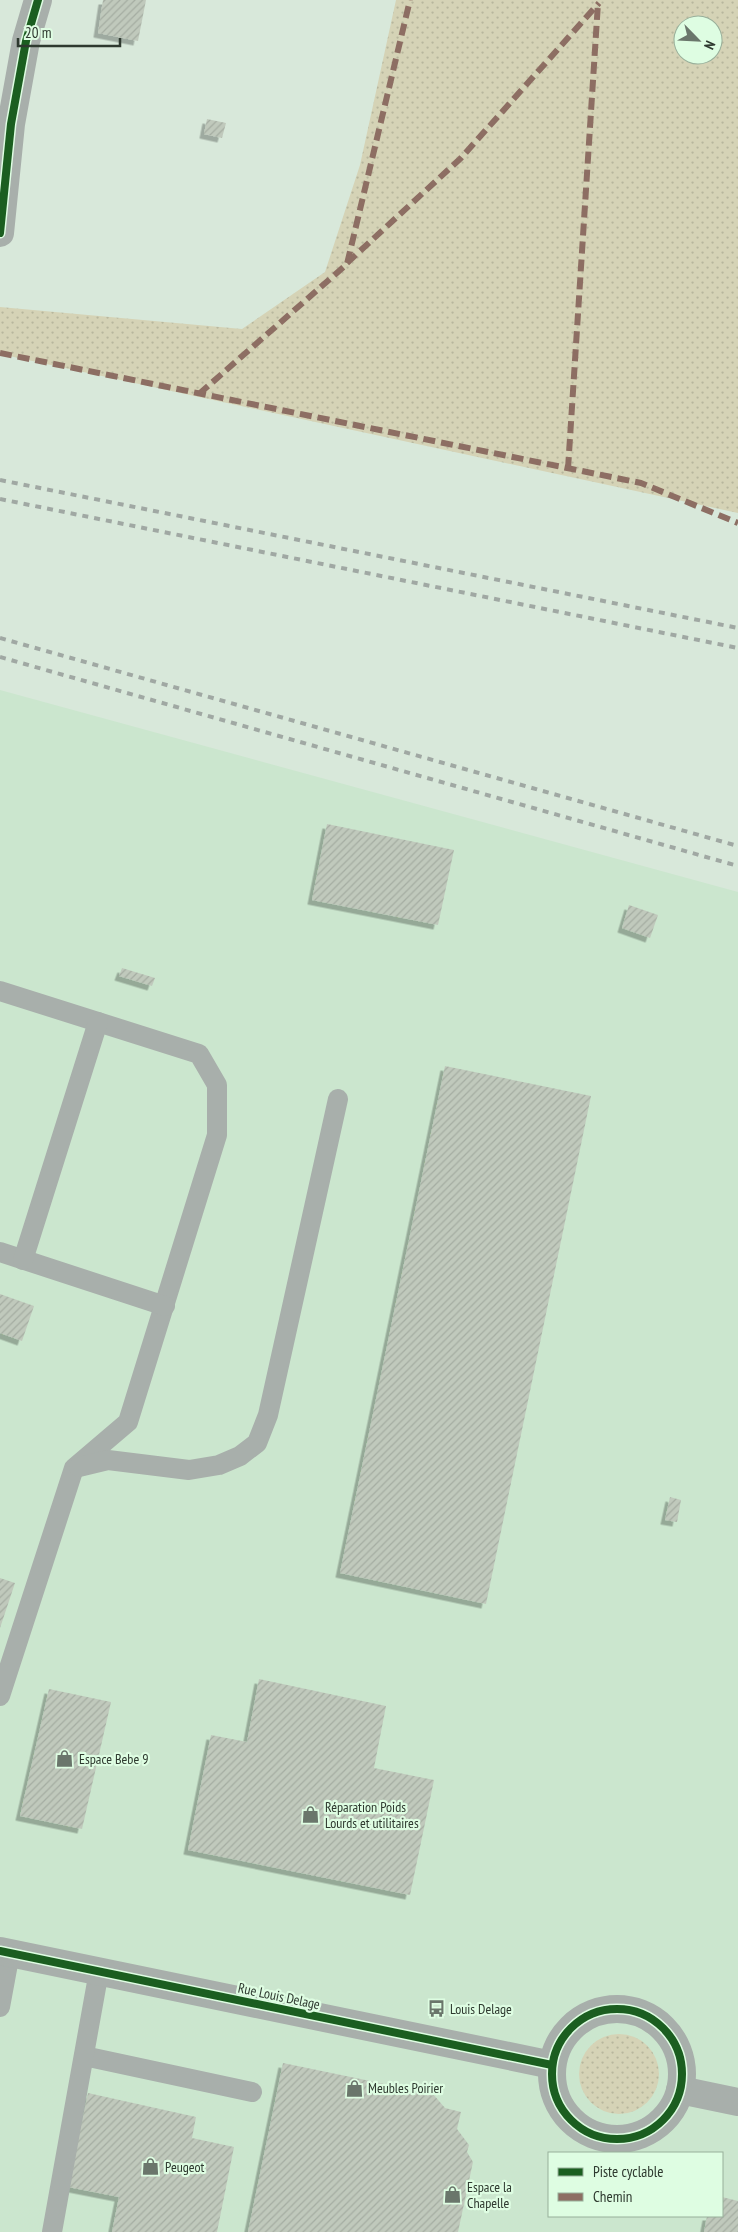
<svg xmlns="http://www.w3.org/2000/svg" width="738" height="2232" font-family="'PT Sans Narrow',sans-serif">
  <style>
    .built { fill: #cbe6ce; fill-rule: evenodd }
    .grass { fill: url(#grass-dots); fill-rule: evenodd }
    .building { fill: url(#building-hatch); filter: url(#shadow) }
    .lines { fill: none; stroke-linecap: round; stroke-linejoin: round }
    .service { stroke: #a8afab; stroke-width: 20 }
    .minor { stroke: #a8afab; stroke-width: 28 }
    .rail { stroke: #a0a8a3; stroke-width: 4; stroke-dasharray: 6 6; stroke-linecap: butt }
    .quiet { stroke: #8d6e63; stroke-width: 6; stroke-dasharray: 12 6; stroke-linecap: butt }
    .cycleway-casing { stroke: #defde2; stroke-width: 11 }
    .cycleway { stroke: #1b5e20; stroke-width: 8 }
    .labels { text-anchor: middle; stroke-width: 4.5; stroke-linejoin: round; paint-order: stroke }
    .poi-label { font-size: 14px; fill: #2e392f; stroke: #defde2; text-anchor: start }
    .street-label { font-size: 14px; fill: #2e392f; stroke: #defde2 }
  </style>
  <defs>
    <pattern id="grass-dots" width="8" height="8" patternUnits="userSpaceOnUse" patternTransform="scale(1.25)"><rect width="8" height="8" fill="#d5d3b6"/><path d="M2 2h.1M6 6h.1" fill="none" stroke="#b7b69d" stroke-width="1.8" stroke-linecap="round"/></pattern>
    <pattern id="building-hatch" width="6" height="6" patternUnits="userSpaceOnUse" patternTransform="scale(1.25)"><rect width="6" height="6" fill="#c0c9bc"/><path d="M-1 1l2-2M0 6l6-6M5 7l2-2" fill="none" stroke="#a5ada2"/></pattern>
    <filter id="shadow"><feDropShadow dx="-4.5" dy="4.5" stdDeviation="0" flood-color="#0004"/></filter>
  </defs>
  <rect width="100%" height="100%" fill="#d8e8da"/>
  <!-- built -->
  <path class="built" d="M 0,690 L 738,892 L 738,2232 L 0,2232 ZM 549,2153 L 722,2153 L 722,2216 L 549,2216 Z"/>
  <!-- grass -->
  <g class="grass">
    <path d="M 396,0 L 738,0 L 738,513 L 0,354 L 0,307 L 242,329 L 325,272 L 360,165 ZM 683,25 L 713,25 L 713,55 L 683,55 Z"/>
    <circle cx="619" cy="2074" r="40"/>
  </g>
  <!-- building -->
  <g class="building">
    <path d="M 103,0 L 146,0 L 138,41 L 98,33 Z"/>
    <path d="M 207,119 L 226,123 L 222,138 L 204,134 Z"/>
    <path d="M 327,824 L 454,850 L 438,925 L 312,900 Z"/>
    <path d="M 629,905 L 658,915 L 650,938 L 622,928 Z"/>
    <path d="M 122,968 L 155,978 L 152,986 L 119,976 Z"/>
    <path d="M 445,1066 L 591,1096 L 486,1604 L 340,1573 Z"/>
    <path d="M 0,1294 L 34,1306 L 22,1341 L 0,1333 Z"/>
    <path d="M 670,1497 L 681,1500 L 677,1522 L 665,1520 Z"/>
    <path d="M 0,1578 L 15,1583 L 0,1628 Z"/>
    <path d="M 259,1679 L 386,1706 L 374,1768 L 434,1780 L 410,1895 L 188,1850 L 211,1735 L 247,1742 Z"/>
    <path d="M 49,1689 L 111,1702 L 82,1829 L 20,1816 Z"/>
    <path d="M 283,2063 L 433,2094 L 445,2108 L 461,2112 L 457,2129 L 469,2145 L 467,2152 L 473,2162 L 458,2232 L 248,2232 Z"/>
    <path d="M 88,2093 L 196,2117 L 192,2138 L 234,2147 L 217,2232 L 112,2232 L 119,2197 L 68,2187 Z"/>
    <path d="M 722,2197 L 738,2201 L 738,2232 L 704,2232 L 707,2216 L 722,2216 Z"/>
  </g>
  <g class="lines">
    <!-- service -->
    <g class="service">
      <path d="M 0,991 L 199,1054 L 217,1085 L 217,1135 L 128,1422 L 74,1468 L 0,1696"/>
      <path d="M 0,1252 L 165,1306"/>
      <path d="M 23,1260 L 98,1022"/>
      <path d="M 79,1467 L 108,1460 L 189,1470 L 219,1465 L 240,1456 L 257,1443 L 268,1415 L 338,1099"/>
      <path d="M 0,2007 L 10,1953"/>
      <path d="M 84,2056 L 252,2092"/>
      <path d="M 52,2232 L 99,1971"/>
    </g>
    <!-- minor -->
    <g class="minor">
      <path d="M 0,233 L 11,124 L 26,41 L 38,0"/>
      <path d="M 0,1951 L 552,2065"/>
      <circle cx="617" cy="2074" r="65"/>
      <path d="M 680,2090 L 738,2102"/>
    </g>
    <!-- rail -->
    <g class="rail">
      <path d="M 0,480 L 738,628"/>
      <path d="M 0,499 L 738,648"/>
      <path d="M 0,638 L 738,846"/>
      <path d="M 0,657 L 738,866"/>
    </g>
    <!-- quiet -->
    <g class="quiet">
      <path d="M 347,263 L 461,158 L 599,3"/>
      <path d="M 0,353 L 641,483 L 738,523"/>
      <path d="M 199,394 L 347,264 L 410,0"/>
      <path d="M 568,469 L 598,3"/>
    </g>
    <defs>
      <g id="cycleway">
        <path d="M 0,233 L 11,124 L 26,41 L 38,0"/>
        <path d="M 0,1951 L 552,2065"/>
        <circle cx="617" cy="2074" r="65"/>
      </g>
    </defs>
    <!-- cycleway casing -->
    <use href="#cycleway" class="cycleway-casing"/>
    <!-- cycleway -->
    <use href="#cycleway" class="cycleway"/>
  </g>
  <!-- icons -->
  <defs>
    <symbol id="shop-bare" viewBox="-9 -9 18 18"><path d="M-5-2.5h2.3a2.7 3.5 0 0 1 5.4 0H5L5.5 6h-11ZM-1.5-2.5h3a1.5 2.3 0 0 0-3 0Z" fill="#6a766b" stroke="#defde2" stroke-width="2.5" paint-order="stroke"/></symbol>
    <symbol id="bus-bare" viewBox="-9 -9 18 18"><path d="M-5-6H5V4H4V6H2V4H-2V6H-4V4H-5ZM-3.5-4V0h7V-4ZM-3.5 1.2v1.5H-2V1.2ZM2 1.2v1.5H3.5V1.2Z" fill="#6a766b" stroke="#defde2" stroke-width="2.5" paint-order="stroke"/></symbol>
  </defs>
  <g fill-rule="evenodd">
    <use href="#shop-bare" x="52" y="1746" width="25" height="25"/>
    <use href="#shop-bare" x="298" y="1802" width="25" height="25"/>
    <use href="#bus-bare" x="424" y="1996" width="25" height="25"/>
    <use href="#shop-bare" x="342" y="2076" width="25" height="25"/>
    <use href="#shop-bare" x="138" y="2154" width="25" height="25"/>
    <use href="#shop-bare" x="440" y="2182" width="25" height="25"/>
  </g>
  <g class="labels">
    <!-- poi labels -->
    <g class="poi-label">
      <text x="79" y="1764">Espace Bebe 9</text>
      <text x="325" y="1812">Réparation Poids<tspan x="325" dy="16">Lourds et utilitaires</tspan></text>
      <text x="450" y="2014">Louis Delage</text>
      <text x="368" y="2093">Meubles Poirier</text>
      <text x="165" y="2172">Peugeot</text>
      <text x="467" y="2192">Espace la<tspan x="467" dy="16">Chapelle</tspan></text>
    </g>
    <!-- street labels -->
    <g class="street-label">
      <text transform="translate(279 1996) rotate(12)" y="5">Rue Louis Delage</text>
    </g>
  </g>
  <!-- legend -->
  <rect x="548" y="2152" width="175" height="65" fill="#defde2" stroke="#98af9a"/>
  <rect x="558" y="2168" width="25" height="8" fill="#1b5e20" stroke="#98af9a"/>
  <text x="593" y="2177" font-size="15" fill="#2e392f">Piste cyclable</text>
  <rect x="558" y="2193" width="25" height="8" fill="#8d6e63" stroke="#98af9a"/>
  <text x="593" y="2202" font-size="15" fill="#2e392f">Chemin</text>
  <!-- north arrow -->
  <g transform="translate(698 40) rotate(114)"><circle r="24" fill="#defde2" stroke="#98af9a"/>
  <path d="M0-4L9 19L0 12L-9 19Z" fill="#6a766b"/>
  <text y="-8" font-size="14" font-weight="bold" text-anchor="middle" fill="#2e392f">N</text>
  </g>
  <!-- scale -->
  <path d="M18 38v8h102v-8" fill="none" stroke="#2e392f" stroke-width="2.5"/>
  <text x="25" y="38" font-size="15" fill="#2e392f" stroke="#defde2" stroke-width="4" paint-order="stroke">20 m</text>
</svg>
